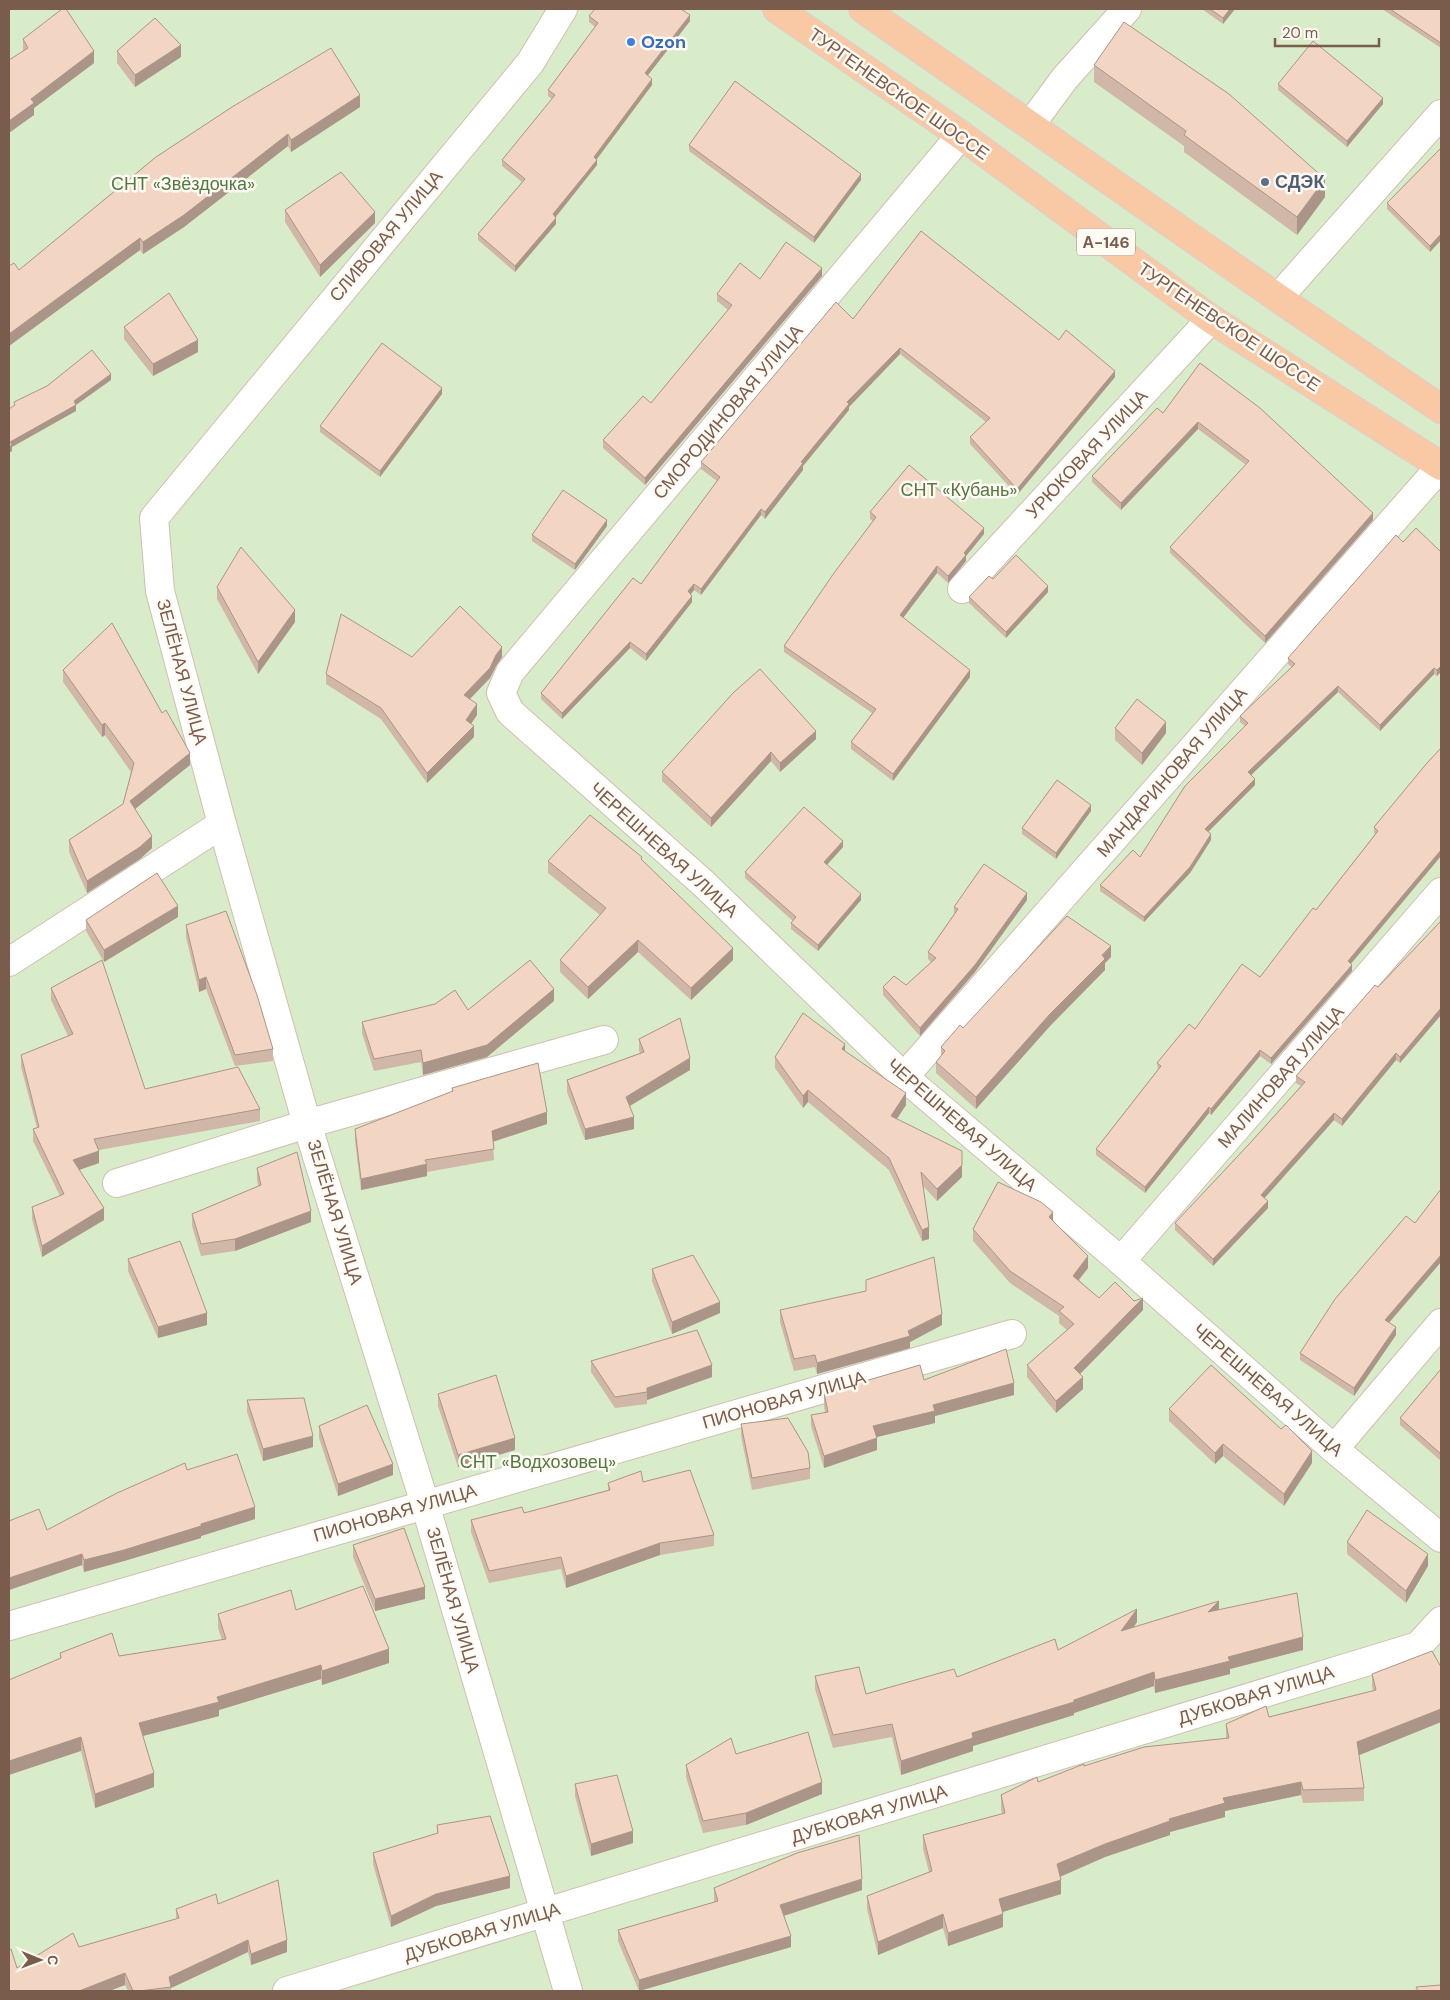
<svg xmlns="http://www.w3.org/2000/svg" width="1450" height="2000" font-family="'DM Sans',sans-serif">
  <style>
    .green { fill: #d8ecc9 }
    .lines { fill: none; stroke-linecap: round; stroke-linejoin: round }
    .minor-casing { stroke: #d1beb0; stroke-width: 30 }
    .trunk-casing { stroke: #dad1cd; stroke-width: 30 }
    .minor { stroke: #fff; stroke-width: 28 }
    .trunk { stroke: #f9c8a4; stroke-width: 28 }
    .wall { fill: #d1b7a8 }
    .shaded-wall { fill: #aa9588 }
    .building { fill: #f3d5c3; stroke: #aa9588 }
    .shop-dot { fill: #3f7fe0; stroke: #fffaf3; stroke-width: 2 }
    .service-dot { fill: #5c6f8a; stroke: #fffaf3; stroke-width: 2 }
    .labels { text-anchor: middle; stroke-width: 5; stroke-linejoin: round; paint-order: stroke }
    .shield { fill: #fffaf3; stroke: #a28b7f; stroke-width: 1 }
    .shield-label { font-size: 16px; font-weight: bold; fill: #7a5c4d }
    .shop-label { font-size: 18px; font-weight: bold; fill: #366cbe; stroke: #fffaf3; text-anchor: start }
    .street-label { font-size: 18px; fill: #7a5c4d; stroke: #fffaf3 }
    .service-label { font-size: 18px; font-weight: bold; fill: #4e5e75; stroke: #fffaf3; text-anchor: start }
    .park-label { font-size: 18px; fill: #537a41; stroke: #fffaf3 }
  </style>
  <rect width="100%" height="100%" fill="#fdf6ec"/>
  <!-- green -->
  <rect class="green" x="9" y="9" width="1432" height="1982"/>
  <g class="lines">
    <defs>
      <g id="minor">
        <path d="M 563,9 L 530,63 L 154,518 L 160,591 L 222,824 L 307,1124 L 425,1504 L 568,1991"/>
        <path d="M 1031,124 L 1065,78 L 1127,9"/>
        <path d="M 961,135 L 510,672 L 501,693 L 510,712 L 703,883 L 904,1077 L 1121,1261 L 1334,1449 L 1441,1538"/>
        <path d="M 1278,298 L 1441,114"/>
        <path d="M 962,589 L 1211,319"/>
        <path d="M 9,962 L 222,824"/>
        <path d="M 904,1077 L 1441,466"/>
        <path d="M 117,1183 L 307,1124 L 604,1040"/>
        <path d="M 1121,1261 L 1441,892"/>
        <path d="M 1334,1449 L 1441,1323"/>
        <path d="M 9,1626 L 1012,1334"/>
        <path d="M 287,1991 L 1418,1646 L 1441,1621"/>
      </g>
      <g id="trunk">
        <path d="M 777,9 L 961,135 L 1211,319 L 1441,466"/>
        <path d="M 863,9 L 1278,298 L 1441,409"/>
      </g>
    </defs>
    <!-- minor casing -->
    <use href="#minor" class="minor-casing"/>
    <!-- trunk casing -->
    <use href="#trunk" class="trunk-casing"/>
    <!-- minor -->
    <use href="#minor" class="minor"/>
    <!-- trunk -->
    <use href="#trunk" class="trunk"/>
  </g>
  <!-- wall -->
  <g class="wall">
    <path d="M 1202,9 L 1235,9 L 1223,24 Z"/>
    <path d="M 1382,9 L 1441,9 L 1441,48 Z"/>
    <path d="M 589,16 L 690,21 L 648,75 L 652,85 L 596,159 L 597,165 L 556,217 L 556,224 L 515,272 L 478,240 L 478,234 L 522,182 L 502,166 L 502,160 L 552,99 L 548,96 L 548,90 L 595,27 L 589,22 Z"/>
    <path d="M 23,39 L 94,63 L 34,108 L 34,115 L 23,50 Z"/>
    <path d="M 117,51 L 181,57 L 135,87 L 117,63 Z"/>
    <path d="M 1094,65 L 1325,197 L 1297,235 L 1184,152 L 1184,146 L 1094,82 Z"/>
    <path d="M 1278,84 L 1383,104 L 1347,147 L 1278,90 Z"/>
    <path d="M 360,107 L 291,152 L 288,146 L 184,227 L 143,254 L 140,250 L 9,346 L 9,266 L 19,270 L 156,157 Z"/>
    <path d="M 689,145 L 861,180 L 814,243 L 689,151 Z"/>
    <path d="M 1441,148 L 1441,240 L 1430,252 L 1387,209 L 1387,203 Z"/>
    <path d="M 285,210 L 375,223 L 320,277 L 285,222 Z"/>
    <path d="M 822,276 L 645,485 L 603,448 L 603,440 L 651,403 L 728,310 L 717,301 L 717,294 L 760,279 Z"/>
    <path d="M 853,319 L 1059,340 L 1115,377 L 1017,495 L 970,444 L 970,437 L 986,422 L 900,354 L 849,407 L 849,410 L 803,466 L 803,470 L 765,519 L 761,515 L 701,595 L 694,590 L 691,594 L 692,602 L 646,661 L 630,648 L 562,719 L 541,699 L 541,693 L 641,584 L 717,481 L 701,469 L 701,462 Z"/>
    <path d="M 124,327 L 198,352 L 153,376 L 124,339 Z"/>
    <path d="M 1200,363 L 1373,520 L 1265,643 L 1170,553 L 1170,547 L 1246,465 L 1198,429 L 1121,510 L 1092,482 L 1092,476 L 1163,413 Z"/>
    <path d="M 442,394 L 380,477 L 320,432 L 320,426 Z"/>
    <path d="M 870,512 L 984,534 L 966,556 L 966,561 L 948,583 L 937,573 L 903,618 L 970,677 L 893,781 L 851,749 L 851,742 L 872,713 L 784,652 L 784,646 L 873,521 L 870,519 Z"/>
    <path d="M 607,526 L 575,570 L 532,541 L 532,535 Z"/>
    <path d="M 1403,542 L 1441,552 L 1437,676 L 1434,674 L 1380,731 L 1338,692 L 1251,775 L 1255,785 L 1208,832 L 1211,840 L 1190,873 L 1144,922 L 1100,891 L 1100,885 L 1140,857 L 1245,726 L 1240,722 L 1240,716 L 1292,667 L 1288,664 L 1288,658 Z"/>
    <path d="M 993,579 L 1048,592 L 1006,638 L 969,603 L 969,597 Z"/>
    <path d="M 217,587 L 295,622 L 258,674 L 217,599 Z"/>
    <path d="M 412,657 L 502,657 L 496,666 L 490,678 L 470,699 L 477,715 L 471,724 L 474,737 L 427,783 L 381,719 L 326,684 L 326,674 Z"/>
    <path d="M 63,670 L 190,765 L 135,809 L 152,848 L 140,859 L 87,893 L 69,852 L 69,840 L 123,804 L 131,772 L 105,735 L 102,737 L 63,682 Z"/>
    <path d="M 1115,728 L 1166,733 L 1142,765 L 1115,740 Z"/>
    <path d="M 816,739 L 780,772 L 771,761 L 711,827 L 662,781 L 662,772 Z"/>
    <path d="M 1441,748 L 1441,856 L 1351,964 L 1352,971 L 1271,1064 L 1260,1056 L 1211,1115 L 1209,1113 L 1145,1193 L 1096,1155 L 1096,1149 L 1158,1069 L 1157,1063 L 1195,1029 L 1260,977 L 1316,910 L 1375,834 L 1374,833 L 1374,827 Z"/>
    <path d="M 1091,811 L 1056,859 L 1022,834 L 1022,828 Z"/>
    <path d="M 843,847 L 827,865 L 861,900 L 818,951 L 791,929 L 791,923 L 793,921 L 745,878 L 745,872 Z"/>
    <path d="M 548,861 L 733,960 L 691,1000 L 638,952 L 588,999 L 560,972 L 560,960 L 600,915 L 548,873 Z"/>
    <path d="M 1027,900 L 975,972 L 920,1036 L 883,995 L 883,987 L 906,985 L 931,962 L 928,959 L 928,952 L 954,914 L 954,907 Z"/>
    <path d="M 178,917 L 104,962 L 86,931 L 86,920 Z"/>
    <path d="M 1441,921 L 1441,1015 L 1400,1063 L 1396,1060 L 1342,1126 L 1334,1120 L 1264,1198 L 1268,1208 L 1213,1266 L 1175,1230 L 1175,1223 L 1251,1142 L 1301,1086 L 1296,1083 L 1296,1076 L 1378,987 Z"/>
    <path d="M 186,925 L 273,1049 L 273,1061 L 235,1066 L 206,989 L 199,992 L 186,937 Z"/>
    <path d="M 1111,957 L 1105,963 L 1105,970 L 1050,1026 L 976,1109 L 936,1073 L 936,1062 L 941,1056 L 941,1047 L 963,1028 Z"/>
    <path d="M 51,988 L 145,1089 L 260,1109 L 260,1121 L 99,1150 L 99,1163 L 79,1170 L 104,1220 L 42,1257 L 32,1219 L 32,1207 L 60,1196 L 33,1141 L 33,1129 L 37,1128 L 21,1067 L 21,1055 L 68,1036 L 51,1000 Z"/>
    <path d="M 554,1001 L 487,1057 L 423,1075 L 421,1062 L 374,1071 L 362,1033 L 362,1022 Z"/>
    <path d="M 639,1039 L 690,1070 L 630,1106 L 634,1129 L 585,1140 L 567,1092 L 567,1080 L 640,1053 L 639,1051 Z"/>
    <path d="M 845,1051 L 906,1105 L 896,1119 L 962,1177 L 937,1201 L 923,1186 L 929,1239 L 922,1241 L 889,1170 L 808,1102 L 803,1108 L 775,1068 L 775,1057 Z"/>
    <path d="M 452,1088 L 547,1124 L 493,1142 L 494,1160 L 427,1172 L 427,1176 L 361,1190 L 355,1141 L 355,1129 L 452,1092 Z"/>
    <path d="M 257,1168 L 311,1222 L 235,1251 L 201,1256 L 192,1226 L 192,1214 L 258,1186 L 257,1180 Z"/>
    <path d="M 1053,1220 L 1088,1268 L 1079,1280 L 1099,1298 L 1143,1310 L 1080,1374 L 1083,1389 L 1056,1413 L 1027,1377 L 1027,1365 L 1067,1330 L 1059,1323 L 1059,1316 L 1010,1283 L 973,1241 L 973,1229 Z"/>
    <path d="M 1415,1223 L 1441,1262 L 1389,1323 L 1396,1335 L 1354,1396 L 1300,1360 L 1300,1353 Z"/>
    <path d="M 128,1259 L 207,1325 L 158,1338 L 128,1271 Z"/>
    <path d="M 652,1269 L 720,1313 L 672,1334 L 652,1281 Z"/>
    <path d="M 780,1310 L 942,1325 L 910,1342 L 910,1348 L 817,1374 L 815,1367 L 794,1371 L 780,1322 Z"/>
    <path d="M 591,1361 L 712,1377 L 647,1400 L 647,1404 L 615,1408 L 591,1372 Z"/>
    <path d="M 1441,1369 L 1441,1461 L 1400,1425 L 1400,1418 Z"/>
    <path d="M 924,1380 L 1014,1395 L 935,1416 L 935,1423 L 876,1437 L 877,1450 L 824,1468 L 811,1426 L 811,1415 L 825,1413 L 824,1405 L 824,1393 Z"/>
    <path d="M 438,1394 L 515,1450 L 458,1467 L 438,1406 Z"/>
    <path d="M 247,1400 L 313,1447 L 263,1461 L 247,1412 Z"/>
    <path d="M 1169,1409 L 1312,1463 L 1284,1506 L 1223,1456 L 1215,1464 L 1169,1421 Z"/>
    <path d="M 741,1424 L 810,1468 L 810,1479 L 752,1490 L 741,1436 Z"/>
    <path d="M 319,1426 L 393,1475 L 338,1496 L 319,1438 Z"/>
    <path d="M 187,1470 L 255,1519 L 201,1536 L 201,1538 L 124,1561 L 84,1572 L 82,1565 L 9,1590 L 9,1521 L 47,1530 Z"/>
    <path d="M 643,1482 L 714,1535 L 714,1546 L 660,1555 L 566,1588 L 561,1569 L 489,1583 L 471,1532 L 471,1520 L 524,1513 L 608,1490 L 608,1483 Z"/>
    <path d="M 1347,1542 L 1428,1566 L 1406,1603 L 1347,1554 Z"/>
    <path d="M 353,1545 L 425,1599 L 375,1611 L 353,1557 Z"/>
    <path d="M 296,1610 L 389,1663 L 322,1685 L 321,1679 L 219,1710 L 219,1716 L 143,1736 L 154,1787 L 95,1808 L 81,1751 L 60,1658 L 60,1653 L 119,1656 L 222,1640 L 218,1628 L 218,1614 Z"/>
    <path d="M 1219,1610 L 1303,1650 L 1230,1669 L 1230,1674 L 1155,1693 L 1154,1686 L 1074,1713 L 1074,1715 L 973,1746 L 973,1751 L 901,1775 L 892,1737 L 833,1748 L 815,1689 L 815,1676 L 866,1694 L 957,1677 L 1058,1650 L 1137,1622 L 1134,1627 Z"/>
    <path d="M 1441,1667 L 1441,1722 L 1359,1755 L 1364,1788 L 1364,1801 L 1303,1803 L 1301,1795 L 1225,1811 L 1225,1817 L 1170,1832 L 1170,1835 L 1105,1857 L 1060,1877 L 1061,1894 L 1003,1912 L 1003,1927 L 948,1946 L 943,1928 L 878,1955 L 867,1909 L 867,1896 L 929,1872 L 923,1849 L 923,1835 L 1002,1814 L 1001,1809 L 1001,1795 L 1038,1782 L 1084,1766 L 1226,1738 L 1226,1724 L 1269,1717 L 1373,1691 L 1372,1687 L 1372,1674 Z"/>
    <path d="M 736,1754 L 822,1794 L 746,1825 L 703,1833 L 686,1777 L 686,1765 Z"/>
    <path d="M 575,1784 L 633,1843 L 591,1856 L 575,1796 Z"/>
    <path d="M 437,1825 L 510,1888 L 436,1906 L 391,1927 L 373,1864 L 373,1853 L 437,1833 Z"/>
    <path d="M 714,1888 L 862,1890 L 784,1916 L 791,1947 L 639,1991 L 618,1941 L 618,1930 L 714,1902 Z"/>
    <path d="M 218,1904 L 287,1952 L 251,1965 L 248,1952 L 171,1988 L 171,1991 L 128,1991 L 125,1985 L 109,1991 L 9,1991 L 17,1968 L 79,1947 L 176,1919 L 176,1909 Z"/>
  </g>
  <!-- shaded-wall -->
  <g class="shaded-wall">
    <path d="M 1230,9 L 1235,9 L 1223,24 L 1223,18 Z"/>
    <path d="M 690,15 L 690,21 L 645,79 L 645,73 Z"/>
    <path d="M 181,45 L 181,57 L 135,87 L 135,75 Z"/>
    <path d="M 94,51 L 94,63 L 34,108 L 34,115 L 9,133 L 9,121 L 31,99 Z"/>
    <path d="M 652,79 L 652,85 L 594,163 L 594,157 Z"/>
    <path d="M 360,95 L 360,107 L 291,152 L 291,140 Z"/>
    <path d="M 1383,98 L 1383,104 L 1347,147 L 1347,141 Z"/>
    <path d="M 288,134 L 288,146 L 184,227 L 143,254 L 143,242 Z"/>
    <path d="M 597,160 L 597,165 L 553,220 L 553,214 Z"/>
    <path d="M 861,174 L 861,180 L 814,243 L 814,237 Z"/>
    <path d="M 1325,179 L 1325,197 L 1297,235 L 1297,217 Z"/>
    <path d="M 375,212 L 375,223 L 320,277 L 320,265 Z"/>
    <path d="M 556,218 L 556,224 L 515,272 L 515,266 Z"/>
    <path d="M 1441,234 L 1441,240 L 1430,252 L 1430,246 Z"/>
    <path d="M 140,238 L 140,250 L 9,346 L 9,334 Z"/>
    <path d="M 822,268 L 822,276 L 645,485 L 645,478 Z"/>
    <path d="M 198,340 L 198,352 L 153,376 L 153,364 Z"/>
    <path d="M 900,348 L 900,354 L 849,407 L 849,410 L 803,466 L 803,470 L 765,519 L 765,512 L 801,462 L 847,402 Z"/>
    <path d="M 1115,371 L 1115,377 L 1017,495 L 1017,489 Z"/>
    <path d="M 111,374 L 111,380 L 76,405 L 76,411 L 12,447 L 12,451 L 9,453 L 9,447 L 10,442 L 74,401 Z"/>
    <path d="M 442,388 L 442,394 L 380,477 L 380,471 Z"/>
    <path d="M 1198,422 L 1198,429 L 1121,510 L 1121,503 Z"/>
    <path d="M 761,509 L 761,515 L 701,595 L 701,589 Z"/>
    <path d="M 1373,513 L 1373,520 L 1265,643 L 1265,636 Z"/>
    <path d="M 607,520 L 607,526 L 575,570 L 575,564 Z"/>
    <path d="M 984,528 L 984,534 L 966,556 L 966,561 L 948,583 L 948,576 L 964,553 Z"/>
    <path d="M 937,566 L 937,573 L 900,622 L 900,615 Z"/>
    <path d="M 694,584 L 694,590 L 688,598 L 688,591 Z"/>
    <path d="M 1048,586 L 1048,592 L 1006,638 L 1006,632 Z"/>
    <path d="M 692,596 L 692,602 L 646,661 L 646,654 Z"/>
    <path d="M 295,610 L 295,622 L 258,674 L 258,662 Z"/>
    <path d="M 630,642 L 630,648 L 562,719 L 562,713 Z"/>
    <path d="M 502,647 L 502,657 L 496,666 L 490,678 L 464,705 L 464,695 Z"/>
    <path d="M 1441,666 L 1441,672 L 1437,676 L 1437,670 Z"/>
    <path d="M 1434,668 L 1434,674 L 1380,731 L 1380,725 Z"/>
    <path d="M 970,670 L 970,677 L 893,781 L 893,774 Z"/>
    <path d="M 1338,686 L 1338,692 L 1248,778 L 1248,772 Z"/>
    <path d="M 477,704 L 477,715 L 466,731 L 466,720 Z"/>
    <path d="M 1166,722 L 1166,733 L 1142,765 L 1142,753 Z"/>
    <path d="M 105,723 L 105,735 L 102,737 L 102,725 Z"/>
    <path d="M 474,726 L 474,737 L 427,783 L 427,773 Z"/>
    <path d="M 816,731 L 816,739 L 780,772 L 780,763 Z"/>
    <path d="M 771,752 L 771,761 L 711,827 L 711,818 Z"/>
    <path d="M 190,753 L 190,765 L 130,813 L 130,801 Z"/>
    <path d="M 1255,779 L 1255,785 L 1205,835 L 1205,829 Z"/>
    <path d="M 1091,805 L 1091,811 L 1056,859 L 1056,853 Z"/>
    <path d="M 1211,834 L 1211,840 L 1190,873 L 1144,922 L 1144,917 Z"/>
    <path d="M 152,836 L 152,848 L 140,859 L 87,893 L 87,881 Z"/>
    <path d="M 843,841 L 843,847 L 824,868 L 824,862 Z"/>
    <path d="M 1441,850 L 1441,856 L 1348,967 L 1348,961 Z"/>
    <path d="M 1027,893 L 1027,900 L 975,972 L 920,1036 L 920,1028 Z"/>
    <path d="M 861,894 L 861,900 L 818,951 L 818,945 Z"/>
    <path d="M 178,906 L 178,917 L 104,962 L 104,950 Z"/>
    <path d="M 638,940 L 638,952 L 588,999 L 588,987 Z"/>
    <path d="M 1111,946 L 1111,957 L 1105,963 L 1105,970 L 1050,1026 L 976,1109 L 976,1097 Z"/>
    <path d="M 733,948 L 733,960 L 691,1000 L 691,988 Z"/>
    <path d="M 1352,965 L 1352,971 L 1271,1064 L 1271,1058 Z"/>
    <path d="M 206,977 L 206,989 L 199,992 L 199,980 Z"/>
    <path d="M 554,989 L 554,1001 L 487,1057 L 423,1075 L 423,1063 Z"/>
    <path d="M 1441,1008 L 1441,1015 L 1400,1063 L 1400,1057 Z"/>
    <path d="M 845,1044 L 845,1056 L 842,1049 Z"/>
    <path d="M 1260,1050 L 1260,1056 L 1211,1115 L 1211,1109 Z"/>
    <path d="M 1396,1053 L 1396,1060 L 1342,1126 L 1342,1119 Z"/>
    <path d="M 690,1058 L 690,1070 L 626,1108 L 626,1097 Z"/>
    <path d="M 808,1090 L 808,1102 L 803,1108 L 803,1096 Z"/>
    <path d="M 906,1093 L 906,1105 L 891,1128 L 891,1116 Z"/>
    <path d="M 1209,1107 L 1209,1113 L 1145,1193 L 1145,1187 Z"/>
    <path d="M 547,1112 L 547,1124 L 492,1142 L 492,1131 Z"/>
    <path d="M 1334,1113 L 1334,1120 L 1261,1202 L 1261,1195 Z"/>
    <path d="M 634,1117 L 634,1129 L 585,1140 L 585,1129 Z"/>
    <path d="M 99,1151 L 99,1163 L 73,1172 L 73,1160 Z"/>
    <path d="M 427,1164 L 427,1176 L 361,1190 L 361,1179 Z"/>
    <path d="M 962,1165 L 962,1177 L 937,1201 L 937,1189 Z"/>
    <path d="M 1268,1201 L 1268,1208 L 1213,1266 L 1213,1259 Z"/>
    <path d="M 104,1208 L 104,1220 L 42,1257 L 42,1246 Z"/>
    <path d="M 311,1211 L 311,1222 L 235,1251 L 235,1239 Z"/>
    <path d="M 1053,1212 L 1053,1224 L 1049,1217 Z"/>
    <path d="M 929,1227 L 929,1239 L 922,1241 L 922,1230 Z"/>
    <path d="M 1441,1255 L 1441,1262 L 1385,1327 L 1385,1320 Z"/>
    <path d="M 1088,1256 L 1088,1268 L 1073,1287 L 1073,1276 Z"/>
    <path d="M 1143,1298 L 1143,1310 L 1074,1380 L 1074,1368 Z"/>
    <path d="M 720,1302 L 720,1313 L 672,1334 L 672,1322 Z"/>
    <path d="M 207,1313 L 207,1325 L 158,1338 L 158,1327 Z"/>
    <path d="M 942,1314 L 942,1325 L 910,1342 L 910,1348 L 817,1374 L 817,1363 L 908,1331 Z"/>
    <path d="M 1396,1327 L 1396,1335 L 1354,1396 L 1354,1388 Z"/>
    <path d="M 712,1365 L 712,1377 L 647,1400 L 647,1388 Z"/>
    <path d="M 1083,1377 L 1083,1389 L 1056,1413 L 1056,1401 Z"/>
    <path d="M 1014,1383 L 1014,1395 L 935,1416 L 935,1423 L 873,1438 L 873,1426 L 933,1405 Z"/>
    <path d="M 313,1436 L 313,1447 L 263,1461 L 263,1449 Z"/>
    <path d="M 515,1438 L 515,1450 L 458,1467 L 458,1455 Z"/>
    <path d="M 877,1438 L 877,1450 L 824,1468 L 824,1456 Z"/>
    <path d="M 1223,1444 L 1223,1456 L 1215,1464 L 1215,1453 Z"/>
    <path d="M 1312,1451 L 1312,1463 L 1284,1506 L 1284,1494 Z"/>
    <path d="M 393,1464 L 393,1475 L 338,1496 L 338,1484 Z"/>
    <path d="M 255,1507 L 255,1519 L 201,1536 L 201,1538 L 124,1561 L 84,1572 L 84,1560 Z"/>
    <path d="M 660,1543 L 660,1555 L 566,1588 L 566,1576 Z"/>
    <path d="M 82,1554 L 82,1565 L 9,1590 L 9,1578 Z"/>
    <path d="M 1428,1554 L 1428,1566 L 1406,1603 L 1406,1591 Z"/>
    <path d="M 425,1587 L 425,1599 L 375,1611 L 375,1599 Z"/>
    <path d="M 1219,1601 L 1219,1614 L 1208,1612 Z"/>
    <path d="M 1137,1609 L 1137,1622 L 1121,1644 L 1121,1631 Z"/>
    <path d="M 1303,1637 L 1303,1650 L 1230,1669 L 1230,1674 L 1155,1693 L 1155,1680 L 1228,1657 Z"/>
    <path d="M 389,1649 L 389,1663 L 322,1685 L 322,1671 Z"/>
    <path d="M 321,1665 L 321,1679 L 219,1710 L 219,1716 L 139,1737 L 139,1723 L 217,1697 Z"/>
    <path d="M 1154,1672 L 1154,1686 L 1074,1713 L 1074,1715 L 973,1746 L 973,1751 L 901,1775 L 901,1761 L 972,1733 L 1074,1700 Z"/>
    <path d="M 1441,1709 L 1441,1722 L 1357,1756 L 1357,1742 Z"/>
    <path d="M 81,1737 L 81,1751 L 9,1775 L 9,1761 Z"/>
    <path d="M 154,1773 L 154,1787 L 95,1808 L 95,1794 Z"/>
    <path d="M 822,1782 L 822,1794 L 746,1825 L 746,1813 Z"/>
    <path d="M 1301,1782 L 1301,1795 L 1225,1811 L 1225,1817 L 1170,1832 L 1170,1835 L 1105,1857 L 1057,1878 L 1057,1864 L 1105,1844 L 1223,1798 Z"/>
    <path d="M 633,1831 L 633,1843 L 591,1856 L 591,1844 Z"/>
    <path d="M 510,1876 L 510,1888 L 436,1906 L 391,1927 L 391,1916 L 436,1894 Z"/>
    <path d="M 862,1879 L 862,1890 L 780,1917 L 780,1905 Z"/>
    <path d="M 1061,1880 L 1061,1894 L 999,1913 L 999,1899 Z"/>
    <path d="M 943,1914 L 943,1928 L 878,1955 L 878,1942 Z"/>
    <path d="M 1003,1914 L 1003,1927 L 948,1946 L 948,1933 Z"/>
    <path d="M 791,1936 L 791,1947 L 639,1991 L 639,1980 Z"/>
    <path d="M 248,1940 L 248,1952 L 171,1988 L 169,1977 Z"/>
    <path d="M 287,1940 L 287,1952 L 251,1965 L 251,1954 Z"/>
    <path d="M 125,1973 L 125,1985 L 109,1991 L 79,1991 Z"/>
  </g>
  <!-- building -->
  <g class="building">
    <path d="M 62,9 L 66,9 L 94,51 L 31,99 L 34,103 L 9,121 L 9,60 L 28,48 L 23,39 Z"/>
    <path d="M 595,9 L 681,9 L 690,15 L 645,73 L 652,79 L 594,157 L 597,160 L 553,214 L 556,218 L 515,266 L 478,234 L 525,179 L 502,160 L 555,95 L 548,90 L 598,23 L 589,16 Z"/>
    <path d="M 1210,9 L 1230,9 L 1223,18 Z"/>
    <path d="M 1390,9 L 1441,9 L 1441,43 Z"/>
    <path d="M 155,18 L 181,45 L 135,75 L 117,51 Z"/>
    <path d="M 1124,22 L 1229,94 L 1325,179 L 1297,217 L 1184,135 L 1186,131 L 1094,65 Z"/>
    <path d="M 1313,41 L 1383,98 L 1347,141 L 1278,84 Z"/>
    <path d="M 331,48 L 360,95 L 291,140 L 288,134 L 184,215 L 143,242 L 140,238 L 9,334 L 9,266 L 14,263 L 19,270 L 156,157 L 232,107 Z"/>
    <path d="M 735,81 L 861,174 L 814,237 L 689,145 Z"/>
    <path d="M 1441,148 L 1441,234 L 1430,246 L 1387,203 Z"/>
    <path d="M 341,172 L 375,212 L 320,265 L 285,210 Z"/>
    <path d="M 921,231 L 1059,340 L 1066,330 L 1115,371 L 1017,489 L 970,437 L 990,418 L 900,348 L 847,402 L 849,404 L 801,462 L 803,463 L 765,512 L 761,509 L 701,589 L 694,584 L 688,591 L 692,596 L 646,654 L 630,642 L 562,713 L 541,693 L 633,578 L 641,584 L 720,477 L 701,462 L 836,302 L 853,319 Z"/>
    <path d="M 786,242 L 822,268 L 645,478 L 603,440 L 643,396 L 651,403 L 732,305 L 717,294 L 740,263 L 760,279 Z"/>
    <path d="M 169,293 L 198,340 L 153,364 L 124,327 Z"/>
    <path d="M 382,343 L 442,388 L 380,471 L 320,426 Z"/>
    <path d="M 92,350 L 111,374 L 74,401 L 76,405 L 10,442 L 12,445 L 9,447 L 9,409 L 15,405 L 14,402 L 47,386 Z"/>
    <path d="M 1200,363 L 1260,408 L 1373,513 L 1265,636 L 1170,547 L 1249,461 L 1198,422 L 1121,503 L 1092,476 L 1157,408 L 1163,413 Z"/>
    <path d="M 909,465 L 984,528 L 964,553 L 966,555 L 948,576 L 937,566 L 900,615 L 970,670 L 893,774 L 851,742 L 876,709 L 784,646 L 834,573 L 876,517 L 870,512 Z"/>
    <path d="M 563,490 L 607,520 L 575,564 L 532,535 Z"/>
    <path d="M 1416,528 L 1441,552 L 1441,666 L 1437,670 L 1434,668 L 1380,725 L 1338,686 L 1248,772 L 1255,779 L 1205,829 L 1211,834 L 1190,867 L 1144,917 L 1100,885 L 1133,850 L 1140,857 L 1185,786 L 1248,723 L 1240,716 L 1295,664 L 1288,658 L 1396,535 L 1403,542 Z"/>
    <path d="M 241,547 L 295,610 L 258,662 L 217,587 Z"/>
    <path d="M 1016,555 L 1048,586 L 1006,632 L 969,597 L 989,576 L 993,579 Z"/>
    <path d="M 460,606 L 502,647 L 496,655 L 490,668 L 464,695 L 477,704 L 466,720 L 474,726 L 427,773 L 381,708 L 326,674 L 341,614 L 412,657 Z"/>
    <path d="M 112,623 L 162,713 L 166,710 L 190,753 L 130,801 L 152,836 L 140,847 L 87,881 L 69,840 L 123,804 L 134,763 L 105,723 L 102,725 L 63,670 Z"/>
    <path d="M 760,669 L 816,731 L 780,763 L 771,752 L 711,818 L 662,772 L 733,693 Z"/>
    <path d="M 1137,699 L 1166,722 L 1142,753 L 1115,728 Z"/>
    <path d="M 1441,748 L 1441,850 L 1348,961 L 1352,965 L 1271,1058 L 1260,1050 L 1211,1109 L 1209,1107 L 1145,1187 L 1096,1149 L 1161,1066 L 1157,1063 L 1189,1024 L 1195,1029 L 1242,964 L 1260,977 L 1313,908 L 1316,910 L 1378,831 L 1374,827 L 1427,763 Z"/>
    <path d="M 1057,780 L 1091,805 L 1056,853 L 1022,828 Z"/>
    <path d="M 804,807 L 843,841 L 824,862 L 861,894 L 818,945 L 791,923 L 796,917 L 745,872 Z"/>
    <path d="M 590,815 L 642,857 L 641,859 L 733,948 L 691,988 L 638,940 L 588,987 L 560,960 L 606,908 L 548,861 Z"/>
    <path d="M 984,864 L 1027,893 L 975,965 L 920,1028 L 883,987 L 894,976 L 906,985 L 936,958 L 928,952 L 958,909 L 954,907 Z"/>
    <path d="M 157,873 L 178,906 L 104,950 L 86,920 Z"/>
    <path d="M 226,911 L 257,995 L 273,1049 L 235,1055 L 206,977 L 199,980 L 186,925 Z"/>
    <path d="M 1067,916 L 1111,946 L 1102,955 L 1105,959 L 1050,1014 L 976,1097 L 936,1062 L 945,1051 L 941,1047 L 960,1025 L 963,1028 Z"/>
    <path d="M 1441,921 L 1441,1008 L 1400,1057 L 1396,1053 L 1342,1119 L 1334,1113 L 1261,1195 L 1268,1201 L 1213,1259 L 1175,1223 L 1251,1142 L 1305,1082 L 1296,1076 L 1375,985 L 1378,987 Z"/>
    <path d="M 102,960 L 145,1089 L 238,1067 L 260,1109 L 94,1139 L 99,1151 L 73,1160 L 104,1208 L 42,1246 L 32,1207 L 64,1194 L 33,1129 L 39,1127 L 21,1055 L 73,1034 L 51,988 Z"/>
    <path d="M 530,960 L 554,989 L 487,1045 L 423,1063 L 421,1050 L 374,1059 L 362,1022 L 435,1004 L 455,990 L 468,1010 Z"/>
    <path d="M 803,1013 L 845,1044 L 842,1049 L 906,1093 L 891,1116 L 962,1151 L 962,1165 L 937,1189 L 921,1172 L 929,1227 L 922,1230 L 889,1158 L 808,1090 L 803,1096 L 775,1057 Z"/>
    <path d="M 680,1018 L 690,1058 L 626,1097 L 634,1117 L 585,1129 L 567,1080 L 644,1052 L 639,1039 Z"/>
    <path d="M 538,1063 L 547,1112 L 492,1131 L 494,1149 L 425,1160 L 427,1164 L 361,1179 L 355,1129 L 453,1091 L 452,1088 Z"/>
    <path d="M 297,1152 L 311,1211 L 235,1239 L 201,1244 L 192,1214 L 261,1185 L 257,1168 Z"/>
    <path d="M 998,1182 L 1041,1202 L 1053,1212 L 1049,1217 L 1088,1256 L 1073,1276 L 1099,1298 L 1115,1282 L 1134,1301 L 1143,1298 L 1074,1368 L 1083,1377 L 1056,1401 L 1027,1365 L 1074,1324 L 1059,1311 L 1064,1307 L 1010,1271 L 973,1229 Z"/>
    <path d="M 1441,1189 L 1441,1255 L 1385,1320 L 1396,1327 L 1354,1388 L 1300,1353 L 1335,1299 L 1406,1216 L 1415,1223 Z"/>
    <path d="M 180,1241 L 207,1313 L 158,1327 L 128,1259 Z"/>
    <path d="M 693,1255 L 720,1302 L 672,1322 L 652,1269 Z"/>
    <path d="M 934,1257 L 942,1314 L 908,1331 L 910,1336 L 817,1363 L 815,1355 L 794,1359 L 780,1310 L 866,1291 L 866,1280 Z"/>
    <path d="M 697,1330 L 712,1365 L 647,1388 L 647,1392 L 615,1397 L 591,1361 Z"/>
    <path d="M 1006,1349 L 1014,1383 L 933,1405 L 935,1411 L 873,1426 L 877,1438 L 824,1456 L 811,1415 L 828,1412 L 824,1393 L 920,1365 L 924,1380 Z"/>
    <path d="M 1211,1365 L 1281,1429 L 1286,1425 L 1312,1451 L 1284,1494 L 1223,1444 L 1215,1453 L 1169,1409 Z"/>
    <path d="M 1441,1369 L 1441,1454 L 1400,1418 Z"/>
    <path d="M 496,1375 L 515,1438 L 458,1455 L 438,1394 Z"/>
    <path d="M 304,1398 L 313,1436 L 263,1449 L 247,1400 Z"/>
    <path d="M 367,1405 L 393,1464 L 338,1484 L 319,1426 Z"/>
    <path d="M 788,1418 L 808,1452 L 810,1468 L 752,1478 L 741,1424 Z"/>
    <path d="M 237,1454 L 255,1507 L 201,1524 L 201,1526 L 124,1550 L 84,1560 L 82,1554 L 9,1578 L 9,1521 L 39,1509 L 47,1530 L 117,1493 L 185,1463 L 187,1470 Z"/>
    <path d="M 690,1470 L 714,1535 L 660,1543 L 566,1576 L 561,1557 L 489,1571 L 471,1520 L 522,1507 L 524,1513 L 610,1490 L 608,1483 L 641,1471 L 643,1482 Z"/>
    <path d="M 1367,1510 L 1428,1554 L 1406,1591 L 1347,1542 Z"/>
    <path d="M 404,1528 L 425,1587 L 375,1599 L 353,1545 Z"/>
    <path d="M 363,1586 L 389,1649 L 322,1671 L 321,1665 L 217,1697 L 219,1702 L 139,1723 L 154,1773 L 95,1794 L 81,1737 L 9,1761 L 9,1680 L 61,1658 L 60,1653 L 112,1633 L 119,1656 L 226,1639 L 218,1614 L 291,1590 L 296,1610 Z"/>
    <path d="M 1297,1593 L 1303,1637 L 1228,1657 L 1230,1661 L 1155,1680 L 1154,1672 L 1074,1700 L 1074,1702 L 972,1733 L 973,1738 L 901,1761 L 892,1724 L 833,1735 L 815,1676 L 859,1667 L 866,1694 L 954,1669 L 957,1677 L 1055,1639 L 1058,1650 L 1137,1609 L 1121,1631 L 1219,1601 L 1208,1612 Z"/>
    <path d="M 1432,1651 L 1441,1667 L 1441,1709 L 1357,1742 L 1364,1788 L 1303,1790 L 1301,1782 L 1223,1798 L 1225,1803 L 1169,1819 L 1170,1821 L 1105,1844 L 1057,1864 L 1061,1880 L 999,1899 L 1003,1914 L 948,1933 L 943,1914 L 878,1942 L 867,1896 L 932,1871 L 923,1835 L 1005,1813 L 1001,1795 L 1037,1777 L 1038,1782 L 1084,1764 L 1084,1766 L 1144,1747 L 1229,1738 L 1226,1724 L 1266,1706 L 1269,1717 L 1376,1690 L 1372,1674 Z"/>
    <path d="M 808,1732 L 822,1782 L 746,1813 L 703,1821 L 686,1765 L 731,1738 L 736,1754 Z"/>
    <path d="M 617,1775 L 633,1831 L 591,1844 L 575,1784 Z"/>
    <path d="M 490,1816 L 510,1876 L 436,1894 L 391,1916 L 373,1853 L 438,1833 L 437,1825 Z"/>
    <path d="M 859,1835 L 862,1879 L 780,1905 L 791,1936 L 639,1980 L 618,1930 L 718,1901 L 714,1888 L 797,1853 Z"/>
    <path d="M 278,1880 L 287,1940 L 251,1954 L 248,1940 L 169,1977 L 171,1987 L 139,1991 L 133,1991 L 125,1973 L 79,1991 L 9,1991 L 9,1950 L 11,1949 L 17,1968 L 73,1933 L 79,1947 L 179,1918 L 176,1909 L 216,1894 L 218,1904 Z"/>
    <path d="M 1441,1985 L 1441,1991 L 1418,1991 L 1416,1987 Z"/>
  </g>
  <!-- markers -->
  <circle class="shop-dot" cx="631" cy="42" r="5"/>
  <circle class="service-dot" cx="1265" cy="182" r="5"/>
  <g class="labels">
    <!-- shield labels -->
    <rect class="shield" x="1077" y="228.5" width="58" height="27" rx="4"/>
    <g class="shield-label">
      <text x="1106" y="248">А-146</text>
    </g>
    <!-- shop labels -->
    <g class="shop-label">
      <text x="641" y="48">Ozon</text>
    </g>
    <!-- street labels -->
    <g class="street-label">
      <text transform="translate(899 94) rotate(35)" y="6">ТУРГЕНЕВСКОЕ ШОССЕ</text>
      <text transform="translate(386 236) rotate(-50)" y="6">СЛИВОВАЯ УЛИЦА</text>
      <text transform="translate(1229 327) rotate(34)" y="6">ТУРГЕНЕВСКОЕ ШОССЕ</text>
      <text transform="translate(728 412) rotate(-50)" y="6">СМОРОДИНОВАЯ УЛИЦА</text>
      <text transform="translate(1087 454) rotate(-47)" y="6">УРЮКОВАЯ УЛИЦА</text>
      <text transform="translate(182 672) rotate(75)" y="6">ЗЕЛЁНАЯ УЛИЦА</text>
      <text transform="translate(1172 772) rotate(-49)" y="6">МАНДАРИНОВАЯ УЛИЦА</text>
      <text transform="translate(664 850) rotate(42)" y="6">ЧЕРЕШНЕВАЯ УЛИЦА</text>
      <text transform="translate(1281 1077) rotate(-49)" y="6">МАЛИНОВАЯ УЛИЦА</text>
      <text transform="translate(962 1125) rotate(41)" y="6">ЧЕРЕШНЕВАЯ УЛИЦА</text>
      <text transform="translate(335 1212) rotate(73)" y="6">ЗЕЛЁНАЯ УЛИЦА</text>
      <text transform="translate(1268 1390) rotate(41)" y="6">ЧЕРЕШНЕВАЯ УЛИЦА</text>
      <text transform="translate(784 1400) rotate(-16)" y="6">ПИОНОВАЯ УЛИЦА</text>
      <text transform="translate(395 1513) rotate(-16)" y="6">ПИОНОВАЯ УЛИЦА</text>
      <text transform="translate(453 1600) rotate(74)" y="6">ЗЕЛЁНАЯ УЛИЦА</text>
      <text transform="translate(1256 1695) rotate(-17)" y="6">ДУБКОВАЯ УЛИЦА</text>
      <text transform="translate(869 1814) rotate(-17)" y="6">ДУБКОВАЯ УЛИЦА</text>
      <text transform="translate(482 1932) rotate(-17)" y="6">ДУБКОВАЯ УЛИЦА</text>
    </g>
    <!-- service labels -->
    <g class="service-label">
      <text x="1275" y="188">СДЭК</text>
    </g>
    <!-- park labels -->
    <g class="park-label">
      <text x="183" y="190">СНТ «Звёздочка»</text>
      <text x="959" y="496">СНТ «Кубань»</text>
      <text x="538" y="1468">СНТ «Водхозовец»</text>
    </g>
  </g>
  <!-- border -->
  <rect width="1450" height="2000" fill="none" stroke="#7a5c4d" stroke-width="20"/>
  <!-- north arrow -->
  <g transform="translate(40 1960) rotate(91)" stroke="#fffaf3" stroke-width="4" paint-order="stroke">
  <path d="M0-4L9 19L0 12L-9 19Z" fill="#7a5c4d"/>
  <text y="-8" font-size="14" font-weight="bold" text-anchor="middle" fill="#7a5c4d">С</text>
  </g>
  <!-- scale -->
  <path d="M1275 38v8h104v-8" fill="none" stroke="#7a5c4d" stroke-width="2.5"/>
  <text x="1282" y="38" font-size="15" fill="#7a5c4d" stroke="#fffaf3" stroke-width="4" paint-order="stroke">20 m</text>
</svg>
